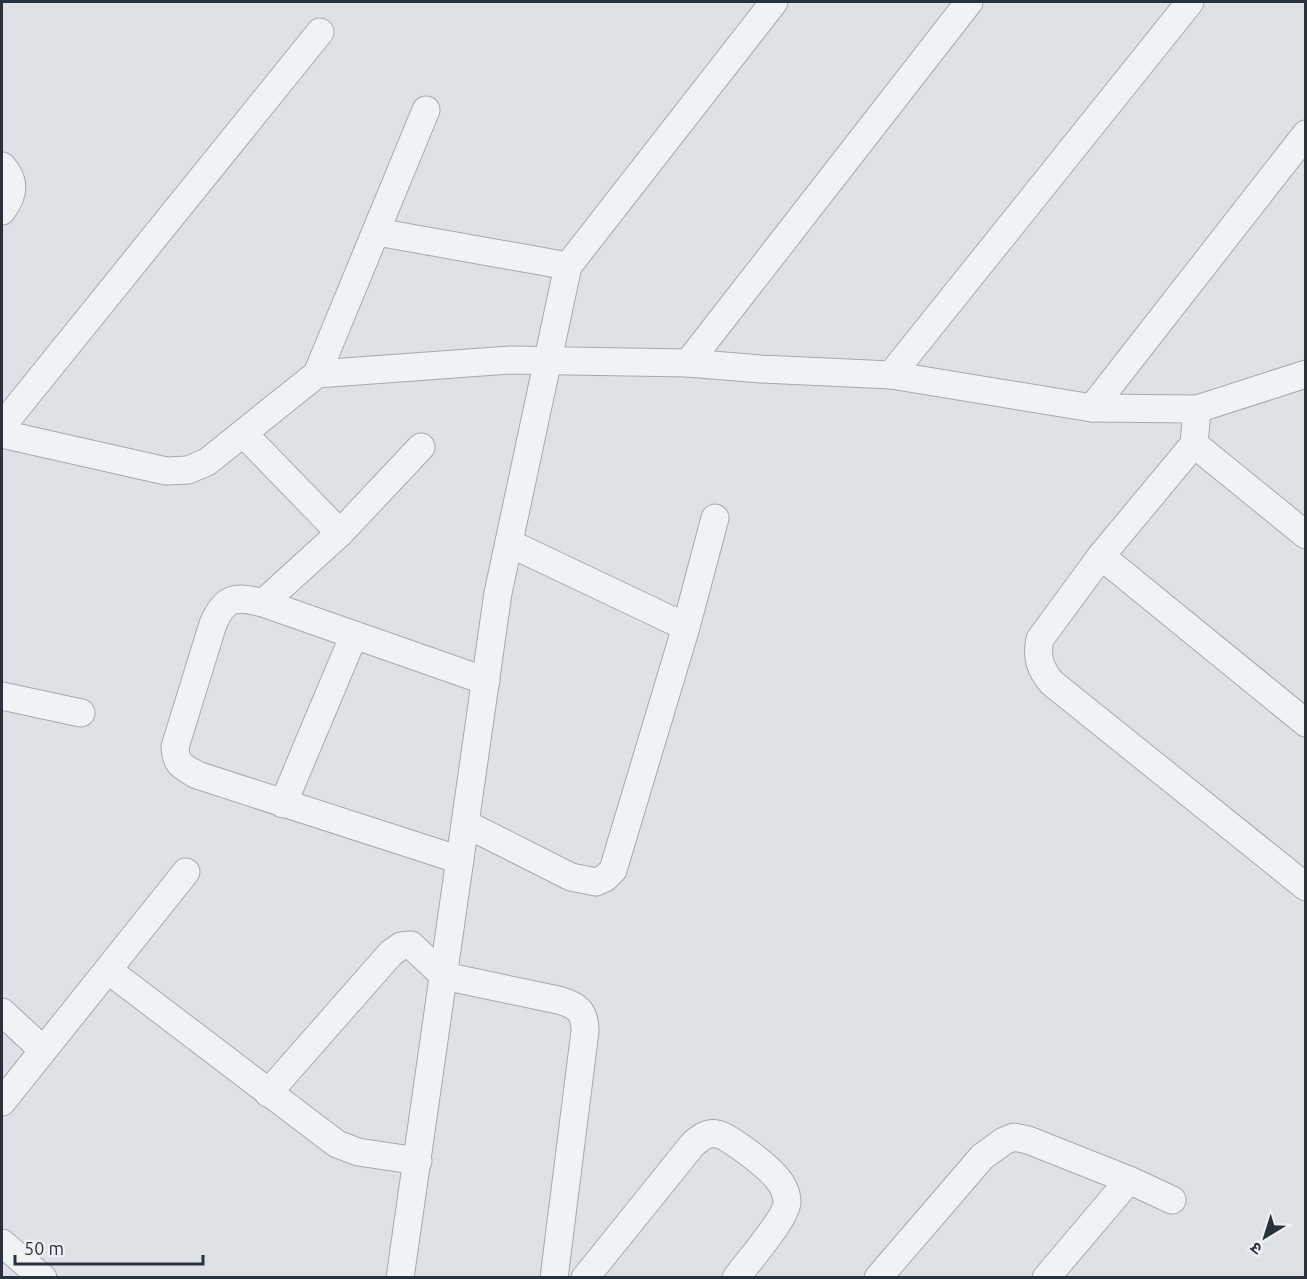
<svg xmlns="http://www.w3.org/2000/svg" width="1307" height="1279" font-family="Ubuntu,'Noto Sans Devanagari',sans-serif">
  <style>
    .lines { fill: none; stroke-linecap: round; stroke-linejoin: round }
    .minor-casing { stroke: #a4aab0; stroke-width: 29 }
    .minor { stroke: #f0f3f5; stroke-width: 27 }
  </style>
  <rect width="100%" height="100%" fill="#dee2e7"/>
  <g class="lines">
    <defs>
      <g id="minor">
        <path d="M 2,166 C 16,181 14,195 2,211"/>
        <path d="M 377,232 L 568,266"/>
        <path d="M 688,363 L 969,2"/>
        <path d="M 317,374 L 426,110"/>
        <path d="M 891,375 L 1190,2"/>
        <path d="M 1092,408 L 1306,134"/>
        <path d="M 1197,409 L 1194,444 L 1101,556 L 1040,639 C 1036,657 1040,669 1052,683 L 1306,887"/>
        <path d="M 2,426 L 320,32"/>
        <path d="M 2,434 L 166,471 L 188,470 L 207,462 L 317,374 L 510,360 L 688,363 L 761,369 L 891,375 L 1092,408 L 1197,409 L 1306,374"/>
        <path d="M 244,434 L 340,533"/>
        <path d="M 1194,444 L 1306,535"/>
        <path d="M 509,543 L 686,627"/>
        <path d="M 1101,556 L 1306,723"/>
        <path d="M 263,603 L 340,533 L 421,447"/>
        <path d="M 2,696 L 81,713"/>
        <path d="M 283,804 L 354,635"/>
        <path d="M 466,824 L 571,877 L 596,882 L 605,878 L 613,870 L 686,627 L 715,518"/>
        <path d="M 460,860 L 197,775 C 182,766 176,765 175,747 L 213,624 C 225,596 236,596 263,603 L 486,681"/>
        <path d="M 108,970 L 337,1144 L 358,1152 L 418,1161"/>
        <path d="M 2,1012 L 42,1049"/>
        <path d="M 268,1093 L 391,953 L 401,946 L 411,945 L 444,976 L 558,1000 C 576,1005 585,1010 585,1031 L 554,1278"/>
        <path d="M 2,1102 L 186,872"/>
        <path d="M 2,1243 L 43,1278"/>
        <path d="M 400,1278 L 498,593 L 568,266 L 774,2"/>
        <path d="M 585,1278 L 693,1144 C 700,1138 707,1132 717,1134 C 729,1136 768,1167 776,1177 C 782,1183 787,1193 787,1202 C 787,1217 747,1263 736,1278"/>
        <path d="M 878,1278 L 982,1157 L 1004,1141 L 1014,1137 L 1028,1140 L 1129,1180 L 1172,1200"/>
        <path d="M 1046,1278 L 1129,1180"/>
      </g>
    </defs>
    <!-- minor casing -->
    <use href="#minor" class="minor-casing"/>
    <!-- minor -->
    <use href="#minor" class="minor"/>
  </g>
  <!-- border -->
  <rect width="1307" height="1279" fill="none" stroke="#28323c" stroke-width="6"/>
  <!-- north arrow -->
  <g transform="translate(1265 1237) rotate(218)" stroke="#edf1f4" stroke-width="4.5" paint-order="stroke">
  <path d="M0-4.5L10 22L0 15L-10 22Z" fill="#28323c"/>
  <text y="-9" font-size="16" font-weight="bold" text-anchor="middle" fill="#28323c">उ</text>
  </g>
  <!-- scale -->
  <path d="M15 1255v9h188v-9" fill="none" stroke="#28323c" stroke-width="3"/>
  <text x="24" y="1255" font-size="18" fill="#28323c" stroke="#edf1f4" stroke-width="4.5" paint-order="stroke">50 m</text>
</svg>
